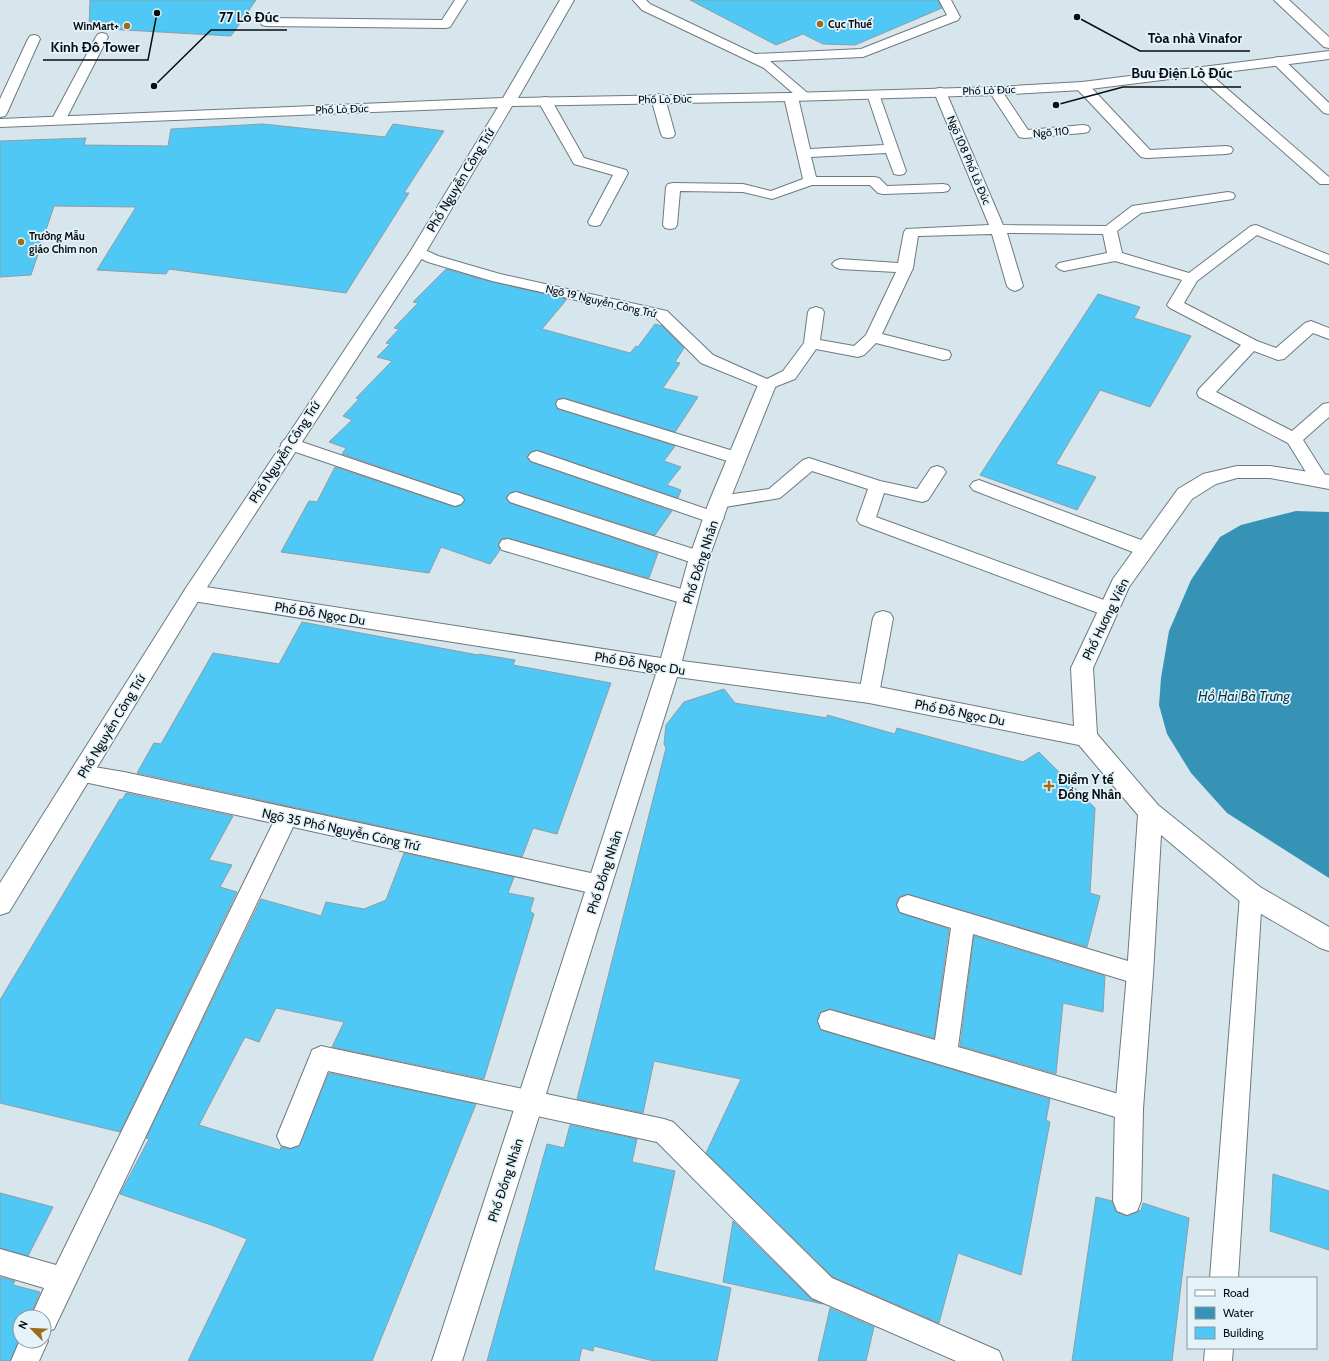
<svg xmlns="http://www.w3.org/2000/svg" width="1329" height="1361" font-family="Cabin,sans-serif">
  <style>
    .water { fill: #3793b6 }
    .building { fill: #4fc8f5; stroke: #8f9da3 }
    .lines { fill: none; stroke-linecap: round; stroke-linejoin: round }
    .service-casing { stroke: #6d7a80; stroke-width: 2 }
    .minor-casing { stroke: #6d7a80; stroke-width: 2 }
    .tertiary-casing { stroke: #6d7a80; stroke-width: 2 }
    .service { fill: #fff; fill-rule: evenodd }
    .minor { fill: #fff; fill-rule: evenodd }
    .tertiary { fill: #fff; fill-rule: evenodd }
    .poi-dot { fill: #9a6c1c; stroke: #e4f3fa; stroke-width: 1.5 }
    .labels { text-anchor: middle; stroke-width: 3.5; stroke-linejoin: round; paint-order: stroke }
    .far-poi-label { font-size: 11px; font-weight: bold; fill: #080d10; stroke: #e4f3fa; text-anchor: start }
    .far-street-label { font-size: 11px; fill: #080d10; stroke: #e4f3fa }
    .street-label { font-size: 13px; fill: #080d10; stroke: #e4f3fa }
    .poi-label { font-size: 13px; font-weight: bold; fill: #080d10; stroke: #e4f3fa; text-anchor: start }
    .water-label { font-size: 14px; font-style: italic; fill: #003749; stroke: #e4f3fa }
    .leader { fill: none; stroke: #080d10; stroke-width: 1.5 }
    .callout-dot { fill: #080d10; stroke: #e4f3fa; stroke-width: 1.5 }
    .callout-label { font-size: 14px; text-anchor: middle; font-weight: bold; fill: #080d10; stroke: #e4f3fa; stroke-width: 3.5; stroke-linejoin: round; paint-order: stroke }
  </style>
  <rect width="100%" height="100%" fill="#d7e6ed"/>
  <!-- water -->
  <path class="water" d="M 1296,511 L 1329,512 L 1329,878 L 1227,813 L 1191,773 L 1167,734 L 1159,705 L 1161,678 L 1169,631 L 1191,580 L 1220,537 L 1241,525 Z"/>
  <!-- building -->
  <g class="building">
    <path d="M 90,0 L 256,0 L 231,36 L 89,28 Z"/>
    <path d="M 690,0 L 938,0 L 942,8 L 855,45 L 823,44 L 803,34 L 776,45 Z"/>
    <path d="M 263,124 L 385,137 L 393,124 L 444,131 L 404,193 L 409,193 L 346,293 L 169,269 L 166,274 L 97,270 L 136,207 L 54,206 L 31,275 L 0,277 L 0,141 L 86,138 L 84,145 L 168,146 L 171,129 Z"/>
    <path d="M 446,269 L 492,282 L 567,299 L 542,329 L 630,353 L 636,346 L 638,347 L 655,324 L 662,326 L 684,348 L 675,362 L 680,363 L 663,388 L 698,397 L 675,432 L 564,398 L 558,399 L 555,403 L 558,409 L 675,446 L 664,461 L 681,467 L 667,485 L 681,490 L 678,498 L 537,450 L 531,452 L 526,457 L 531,462 L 672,511 L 655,535 L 516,491 L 510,493 L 506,498 L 510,503 L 658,553 L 649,578 L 508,538 L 501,539 L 498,544 L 500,550 L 490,564 L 441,547 L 429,573 L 281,552 L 309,501 L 317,502 L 335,467 L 455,507 L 461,505 L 465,501 L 461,495 L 342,454 L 346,448 L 329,442 L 352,420 L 343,416 L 359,399 L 356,398 L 392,361 L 377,357 L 390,344 L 386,343 L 399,329 L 394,328 L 418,303 L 413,302 Z"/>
    <path d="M 1098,294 L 1140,307 L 1134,318 L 1191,336 L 1150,407 L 1100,390 L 1056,464 L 1096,477 L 1077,510 L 980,475 Z"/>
    <path d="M 302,622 L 478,655 L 479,654 L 515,660 L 513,665 L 611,683 L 557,834 L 533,828 L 522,857 L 137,773 L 154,743 L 161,744 L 213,653 L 279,664 Z"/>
    <path d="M 724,689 L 735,703 L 827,718 L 827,715 L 895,734 L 897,728 L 1023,762 L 1039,752 L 1095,808 L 1090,893 L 1100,896 L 1087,947 L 907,894 L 899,897 L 896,904 L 900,913 L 949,929 L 934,1038 L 830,1009 L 821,1012 L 817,1020 L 821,1030 L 1050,1099 L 1046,1120 L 1050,1122 L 1021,1275 L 958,1253 L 939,1323 L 833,1277 L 706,1153 L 741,1079 L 654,1061 L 643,1113 L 577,1099 L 666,748 L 664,744 L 666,725 L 684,702 Z"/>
    <path d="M 126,793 L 233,816 L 209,860 L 232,865 L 220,887 L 237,892 L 120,1132 L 0,1103 L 0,1000 L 120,799 L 122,800 Z"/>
    <path d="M 404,853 L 514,877 L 508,893 L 534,898 L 530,911 L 534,914 L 484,1079 L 332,1047 L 344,1022 L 276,1008 L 259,1042 L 245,1037 L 199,1125 L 280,1150 L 281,1147 L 290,1149 L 299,1146 L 329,1073 L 476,1104 L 372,1361 L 188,1361 L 247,1239 L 214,1226 L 120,1194 L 149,1139 L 146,1138 L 261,899 L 321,916 L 326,902 L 364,909 L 386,900 Z"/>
    <path d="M 974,936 L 1105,976 L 1103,1012 L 1063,1003 L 1056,1074 L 960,1046 Z"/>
    <path d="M 570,1125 L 637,1139 L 632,1162 L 675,1171 L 654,1270 L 731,1288 L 717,1361 L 654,1361 L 594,1346 L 593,1351 L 582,1348 L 579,1361 L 487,1361 L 547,1144 L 564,1148 Z"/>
    <path d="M 1273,1174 L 1329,1191 L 1329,1250 L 1270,1231 Z"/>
    <path d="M 0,1193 L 53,1207 L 28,1256 L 0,1248 Z"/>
    <path d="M 1096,1197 L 1112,1201 L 1116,1212 L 1126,1216 L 1138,1212 L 1139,1210 L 1141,1211 L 1143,1203 L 1189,1218 L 1172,1361 L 1072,1361 Z"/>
    <path d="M 733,1221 L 811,1299 L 823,1304 L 723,1282 Z"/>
    <path d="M 0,1277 L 15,1281 L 13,1285 L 40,1292 L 30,1317 L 20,1317 L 20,1339 L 10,1361 L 0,1361 Z"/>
    <path d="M 830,1308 L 874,1327 L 866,1361 L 818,1361 Z"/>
  </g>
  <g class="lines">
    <defs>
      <g id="service">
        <path d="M 455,0 L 467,0 L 450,27 L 446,28 L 266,26 L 262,25 L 260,22 L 262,19 L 266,18 L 442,20 Z"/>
        <path d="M 633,0 L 646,0 L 650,4 L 755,54 L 861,49 L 947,15 L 939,0 L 951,0 L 960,17 L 958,20 L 863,57 L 770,61 L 811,96 L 809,99 L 804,100 L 798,97 L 810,149 L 884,145 L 867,94 L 868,91 L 878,91 L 906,171 L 904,174 L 899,175 L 894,174 L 886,153 L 811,157 L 816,177 L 874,177 L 879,178 L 887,186 L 943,184 L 948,185 L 950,188 L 948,191 L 943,192 L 883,194 L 878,193 L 870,185 L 812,185 L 772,199 L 743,192 L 680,191 L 677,225 L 675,228 L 670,229 L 665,228 L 663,225 L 666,187 L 668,184 L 673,183 L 743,184 L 771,191 L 803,179 L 784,97 L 786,94 L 794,94 L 764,68 L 642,10 Z"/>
        <path d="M 102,33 L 106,34 L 108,37 L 65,121 L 63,124 L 53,124 L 51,121 L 96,37 L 98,34 Z"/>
        <path d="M 34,35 L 38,36 L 40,39 L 7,113 L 5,116 L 0,117 L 0,99 L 28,39 L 30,36 Z"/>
        <path d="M 1278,57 L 1282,58 L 1329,103 L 1329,114 L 1324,113 L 1274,64 L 1272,61 L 1274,58 Z"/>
        <path d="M 1199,67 L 1203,68 L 1329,177 L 1329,184 L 1320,184 L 1195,74 L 1193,71 L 1195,68 Z"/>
        <path d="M 1082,82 L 1087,83 L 1150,150 L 1226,146 L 1231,147 L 1233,150 L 1231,153 L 1226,154 L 1146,158 L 1141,157 L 1077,89 L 1076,86 L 1077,83 Z"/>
        <path d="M 995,87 L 1000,88 L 1028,130 L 1083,125 L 1088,126 L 1090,129 L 1088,132 L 1083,133 L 1024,138 L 1019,137 L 989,91 L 990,88 Z"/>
        <path d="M 940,88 L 945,89 L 946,92 L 1003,225 L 1106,226 L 1132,206 L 1228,192 L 1233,193 L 1235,196 L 1233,199 L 1141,213 L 1117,231 L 1122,253 L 1189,273 L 1251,226 L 1256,225 L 1329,255 L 1329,264 L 1257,235 L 1197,281 L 1184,303 L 1257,341 L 1276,348 L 1305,323 L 1311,321 L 1329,328 L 1329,339 L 1313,333 L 1284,359 L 1278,360 L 1254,351 L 1216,392 L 1292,431 L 1323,404 L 1329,403 L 1329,417 L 1303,440 L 1329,481 L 1326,485 L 1320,487 L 1314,485 L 1288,443 L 1199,397 L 1197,393 L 1199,389 L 1241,345 L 1170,308 L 1167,305 L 1182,280 L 1115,261 L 1064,271 L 1059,269 L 1056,266 L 1059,263 L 1107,253 L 1103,234 L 1007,233 L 1023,286 L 1020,289 L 1015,291 L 1010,289 L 1007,286 L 992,234 L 918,236 L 913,268 L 882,334 L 949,351 L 951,355 L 949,359 L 943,360 L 876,343 L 864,355 L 858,357 L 816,349 L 795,379 L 767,390 L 701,363 L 656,318 L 492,281 L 428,262 L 413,255 L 411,252 L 413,249 L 418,248 L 423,249 L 438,256 L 500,274 L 667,311 L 713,355 L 767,379 L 783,371 L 804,343 L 808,312 L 810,309 L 816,307 L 822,309 L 824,312 L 820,340 L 854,346 L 866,335 L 896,272 L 840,269 L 835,267 L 832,264 L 835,261 L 840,259 L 898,263 L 904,232 L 906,229 L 989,225 L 934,92 L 935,89 Z"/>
        <path d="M 545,97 L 550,98 L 552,101 L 584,158 L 626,170 L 628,173 L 600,225 L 595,226 L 590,225 L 588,222 L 613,175 L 574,164 L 538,101 L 540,98 Z"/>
        <path d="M 564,399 L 743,454 L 746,458 L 743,462 L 737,464 L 558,408 L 556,404 L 558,400 Z"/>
        <path d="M 290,438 L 461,496 L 464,500 L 461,504 L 455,506 L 449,504 L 284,448 L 281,444 L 284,440 Z"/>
        <path d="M 537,451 L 721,514 L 724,518 L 721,522 L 715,524 L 709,522 L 531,461 L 528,457 L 531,453 Z"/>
        <path d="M 809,458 L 880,481 L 917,489 L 931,468 L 937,466 L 943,468 L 946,472 L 928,500 L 922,502 L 884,493 L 876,517 L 1115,604 L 1118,609 L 1115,614 L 1108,616 L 1101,614 L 860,524 L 857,520 L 868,489 L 812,471 L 780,498 L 719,508 L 713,506 L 710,502 L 713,498 L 719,496 L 769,489 L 803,460 Z"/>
        <path d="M 979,480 L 1152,544 L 1154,549 L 1152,554 L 1145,556 L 1138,554 L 973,490 L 970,486 L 973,482 Z"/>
        <path d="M 516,492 L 706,553 L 708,558 L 706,563 L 699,565 L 510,502 L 507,498 L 510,494 Z"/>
        <path d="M 508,539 L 695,593 L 698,598 L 695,603 L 688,605 L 502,550 L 499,545 L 502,540 Z"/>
        <path d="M 883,611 L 890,613 L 893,618 L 879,694 L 876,700 L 869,702 L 862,700 L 859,694 L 873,618 L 876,613 Z"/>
        <path d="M 82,765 L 124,772 L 600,875 L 608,878 L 611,885 L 608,892 L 600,895 L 293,827 L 54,1329 L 44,1333 L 48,1341 L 39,1361 L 11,1361 L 20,1340 L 44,1341 L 44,1317 L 31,1317 L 44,1288 L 0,1275 L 0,1249 L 56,1265 L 273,823 L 75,780 L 71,774 L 75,768 Z"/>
        <path d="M 1251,885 L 1259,888 L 1262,895 L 1238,1278 L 1210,1278 L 1240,895 L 1243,888 Z"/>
        <path d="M 908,895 L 1148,967 L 1152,974 L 1148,981 L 1140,985 L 973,934 L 958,1047 L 1129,1097 L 1138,1100 L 1142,1109 L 1138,1118 L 1129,1121 L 821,1029 L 818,1021 L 821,1013 L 830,1010 L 935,1040 L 951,928 L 900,912 L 897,905 L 900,898 Z"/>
        <path d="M 321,1046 L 664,1119 L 673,1122 L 832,1278 L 999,1351 L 1003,1361 L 956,1361 L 812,1298 L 657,1142 L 328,1071 L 299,1145 L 290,1148 L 281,1145 L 277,1136 L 309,1058 L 312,1050 Z"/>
        <path d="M 1205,1348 L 1233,1348 L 1232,1361 L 1204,1361 Z"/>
      </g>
      <g id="minor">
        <path d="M 658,94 L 663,95 L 665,98 L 675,134 L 673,137 L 668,138 L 663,137 L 661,134 L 651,98 L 653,95 Z"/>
        <path d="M 767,379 L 773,381 L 776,385 L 729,502 L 709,558 L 682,661 L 869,685 L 1074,726 L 1071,668 L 1113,579 L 1178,489 L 1203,474 L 1237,466 L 1270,466 L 1329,475 L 1329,489 L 1270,478 L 1237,478 L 1216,484 L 1192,499 L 1129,587 L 1093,668 L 1097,734 L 1158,805 L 1260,887 L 1329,927 L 1329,951 L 1320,948 L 1242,903 L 1161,835 L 1153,974 L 1143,1109 L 1141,1201 L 1137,1211 L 1127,1215 L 1117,1211 L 1113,1201 L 1115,1109 L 1127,974 L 1138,815 L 1079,745 L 869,703 L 677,677 L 462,1361 L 432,1361 L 656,674 L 193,601 L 186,598 L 183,593 L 186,588 L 193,585 L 661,658 L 689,558 L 709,502 L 758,385 L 761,381 Z"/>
      </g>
      <g id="tertiary">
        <path d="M 560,0 L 574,0 L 518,98 L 791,93 L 995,87 L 1082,82 L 1329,51 L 1329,59 L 1082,90 L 995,95 L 791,101 L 512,106 L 426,252 L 200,598 L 9,912 L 0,915 L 0,883 L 186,588 L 410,252 L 498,107 L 0,127 L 0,119 L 503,98 Z"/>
        <path d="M 1274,0 L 1289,0 L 1329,37 L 1329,48 L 1324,47 Z"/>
      </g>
    </defs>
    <!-- service casing -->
    <use href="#service" class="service-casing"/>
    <!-- minor casing -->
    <use href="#minor" class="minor-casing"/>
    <!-- tertiary casing -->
    <use href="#tertiary" class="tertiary-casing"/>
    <!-- service -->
    <use href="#service" class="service"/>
    <!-- minor -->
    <use href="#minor" class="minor"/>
    <!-- tertiary -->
    <use href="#tertiary" class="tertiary"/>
  </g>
  <!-- markers -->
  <g class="poi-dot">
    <circle cx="820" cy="24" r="4"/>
    <circle cx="127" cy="26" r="4"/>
    <circle cx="21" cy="242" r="4"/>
    <path d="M1047 780h4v4h4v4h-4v4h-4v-4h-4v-4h4z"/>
  </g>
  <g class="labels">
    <!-- far-poi labels -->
    <g class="far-poi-label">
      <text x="828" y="28">Cục Thuế</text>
      <text x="119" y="30" text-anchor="end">WinMart+</text>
      <text x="29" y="240">Trường Mẫu<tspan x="29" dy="13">giáo Chim non</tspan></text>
    </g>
    <!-- far-street labels -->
    <g class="far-street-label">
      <text transform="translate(989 90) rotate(-2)" y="4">Phố Lò Đúc</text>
      <text transform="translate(665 99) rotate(-1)" y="4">Phố Lò Đúc</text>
      <text transform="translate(342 109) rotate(-2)" y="4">Phố Lò Đúc</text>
      <text transform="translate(1051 132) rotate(-5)" y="4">Ngõ 110</text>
      <text transform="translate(969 160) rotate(67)" y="4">Ngõ 108 Phố Lò Đúc</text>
      <text transform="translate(601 301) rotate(13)" y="4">Ngõ 19 Nguyễn Công Trứ</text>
    </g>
    <!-- street labels -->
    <g class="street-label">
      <text transform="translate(460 180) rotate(-59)" y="5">Phố Nguyễn Công Trứ</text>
      <text transform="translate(284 452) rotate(-57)" y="5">Phố Nguyễn Công Trứ</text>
      <text transform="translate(700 562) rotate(-72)" y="5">Phố Đồng Nhân</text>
      <text transform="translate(320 613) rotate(9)" y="5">Phố Đỗ Ngọc Du</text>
      <text transform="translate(1105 619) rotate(-64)" y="5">Phố Hương Viên</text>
      <text transform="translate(640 663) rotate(9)" y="5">Phố Đỗ Ngọc Du</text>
      <text transform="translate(960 712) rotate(11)" y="5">Phố Đỗ Ngọc Du</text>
      <text transform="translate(111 726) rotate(-59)" y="5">Phố Nguyễn Công Trứ</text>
      <text transform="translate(341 829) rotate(12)" y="5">Ngõ 35 Phố Nguyễn Công Trứ</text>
      <text transform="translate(604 872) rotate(-72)" y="5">Phố Đồng Nhân</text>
      <text transform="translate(505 1180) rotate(-72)" y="5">Phố Đồng Nhân</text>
    </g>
    <!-- poi labels -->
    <g class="poi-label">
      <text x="1058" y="784">Điểm Y tế<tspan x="1058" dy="15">Đồng Nhân</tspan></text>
    </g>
    <!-- water labels -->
    <g class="water-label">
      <text x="1244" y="701">Hồ Hai Bà Trưng</text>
    </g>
  </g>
  <!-- callouts -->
  <path class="leader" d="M154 86L211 30H287M1077 17L1140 51H1250M157 13L148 60H43M1056 105L1123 87H1241"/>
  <g class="callout-dot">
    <circle cx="154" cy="86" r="4"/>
    <circle cx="1077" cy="17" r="4"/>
    <circle cx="157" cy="13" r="4"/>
    <circle cx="1056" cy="105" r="4"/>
  </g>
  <g class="callout-label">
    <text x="249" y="22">77 Lò Đúc</text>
    <text x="1195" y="43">Tòa nhà Vinafor</text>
    <text x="95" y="52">Kinh Đô Tower</text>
    <text x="1182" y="78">Bưu Điện Lò Đúc</text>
  </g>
  <!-- legend -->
  <rect x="1187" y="1277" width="130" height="72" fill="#e4f3fa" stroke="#8c979c"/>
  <rect x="1195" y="1290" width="20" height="6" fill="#ffffff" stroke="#8c979c"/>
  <text x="1223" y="1297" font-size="12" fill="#080d10">Road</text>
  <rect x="1195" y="1307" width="20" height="12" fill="#3793b6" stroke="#8c979c"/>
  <text x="1223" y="1317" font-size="12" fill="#080d10">Water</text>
  <rect x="1195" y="1327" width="20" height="12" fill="#4fc8f5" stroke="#8c979c"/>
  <text x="1223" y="1337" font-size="12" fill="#080d10">Building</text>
  <!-- north arrow -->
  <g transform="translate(32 1329) rotate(294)"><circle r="19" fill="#e4f3fa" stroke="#8c979c"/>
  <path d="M0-3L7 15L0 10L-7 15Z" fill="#9a6c1c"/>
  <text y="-6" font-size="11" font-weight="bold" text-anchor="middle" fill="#080d10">N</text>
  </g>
</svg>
